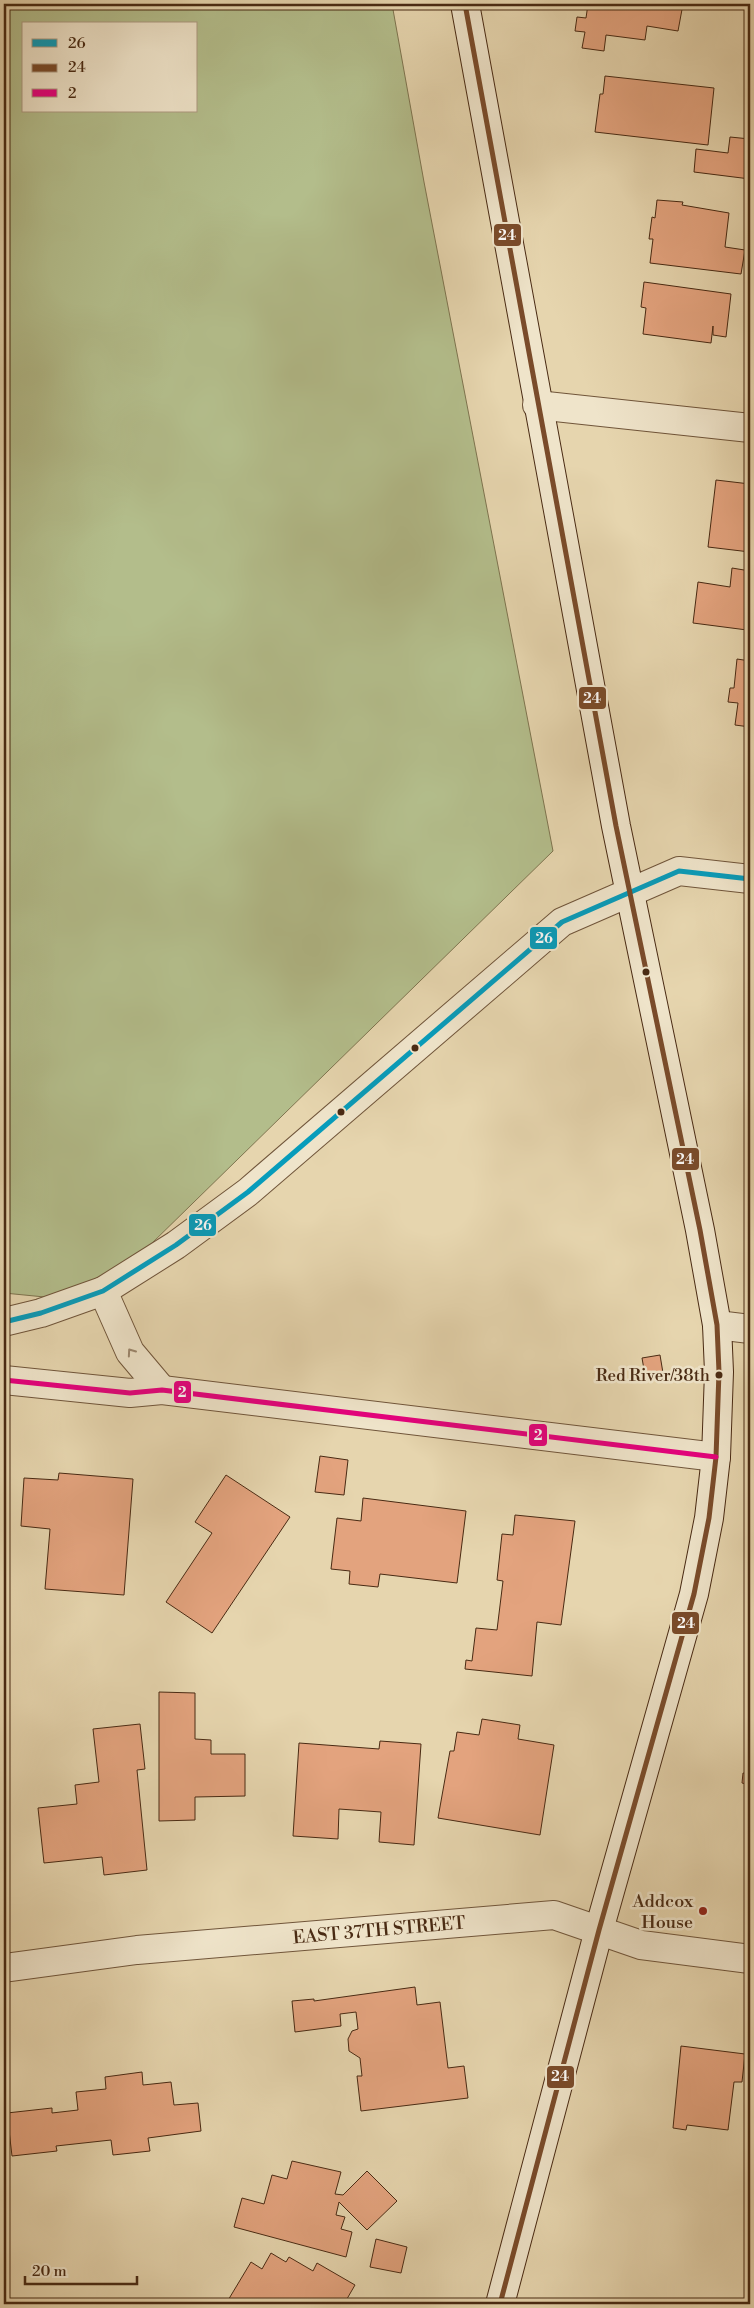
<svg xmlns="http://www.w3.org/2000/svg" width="754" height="2308" font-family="'Libre Bodoni',serif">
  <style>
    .green { fill: #b3bd8b; stroke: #7e744f; fill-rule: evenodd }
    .building { fill: #e3a37e; stroke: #492a13 }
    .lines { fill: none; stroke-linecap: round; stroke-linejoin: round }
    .minor-casing { stroke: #70553a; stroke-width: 30 }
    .tertiary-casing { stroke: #70553a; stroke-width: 30 }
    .secondary-casing { stroke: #492a13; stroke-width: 30 }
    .minor { stroke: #efe4ca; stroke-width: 28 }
    .tertiary { stroke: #efe4ca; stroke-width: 28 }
    .secondary { stroke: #efe4ca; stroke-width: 28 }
    .bus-1-casing { stroke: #efe4ca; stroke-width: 9 }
    .bus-2-casing { stroke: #efe4ca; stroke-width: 9 }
    .bus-3-casing { stroke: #efe4ca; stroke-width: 9 }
    .bus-1 { stroke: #079cbb; stroke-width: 5 }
    .bus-2 { stroke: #7a4b2a; stroke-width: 5 }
    .bus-3 { stroke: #e5007d; stroke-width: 5 }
    .oneway { stroke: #9c876e }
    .bus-dot { fill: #492a13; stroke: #efe4ca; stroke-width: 2 }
    .poi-dot { fill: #8f2418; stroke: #efe4ca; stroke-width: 2 }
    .labels { text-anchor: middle; stroke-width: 5; stroke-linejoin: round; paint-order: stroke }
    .bus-label { font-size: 17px; fill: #492a13; stroke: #efe4ca; text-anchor: end }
    .poi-label { font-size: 18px; fill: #492a13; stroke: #efe4ca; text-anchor: end }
    .street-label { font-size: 18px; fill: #492a13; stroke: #efe4ca }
    .line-badge { stroke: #efe4ca; stroke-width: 2 }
    .badge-label { font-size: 14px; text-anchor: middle; font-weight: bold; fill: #fff }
  </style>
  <rect width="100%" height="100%" fill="#e6d5ae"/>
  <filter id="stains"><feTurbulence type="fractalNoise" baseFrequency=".004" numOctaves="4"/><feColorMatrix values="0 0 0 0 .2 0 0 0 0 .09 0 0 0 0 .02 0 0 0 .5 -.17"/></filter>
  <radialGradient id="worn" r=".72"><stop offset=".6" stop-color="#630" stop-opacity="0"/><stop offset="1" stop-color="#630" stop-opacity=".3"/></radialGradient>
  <!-- green -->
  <path class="green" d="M 4,4 L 392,4 L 424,182 L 553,851 L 103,1291 L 75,1300 L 4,1293 ZM 24,24 L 196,24 L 196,111 L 24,111 Z"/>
  <!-- building -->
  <g class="building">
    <path d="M 588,4 L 683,4 L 678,31 L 647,26 L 645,40 L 606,35 L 604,51 L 582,48 L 585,32 L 575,31 L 577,17 L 586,18 Z"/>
    <path d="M 605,76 L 714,88 L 708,145 L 595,132 L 600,94 L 603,94 Z"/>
    <path d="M 730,137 L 750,139 L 750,179 L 694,172 L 696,149 L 728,153 Z"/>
    <path d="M 657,200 L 683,202 L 682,205 L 729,213 L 725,247 L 745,250 L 741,274 L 650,263 L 653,239 L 649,239 L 652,217 L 655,218 Z"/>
    <path d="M 644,282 L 731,294 L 726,337 L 713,335 L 713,326 L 711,343 L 643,334 L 646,308 L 641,307 Z"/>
    <path d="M 716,480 L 750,484 L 750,552 L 708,547 Z"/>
    <path d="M 732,568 L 750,571 L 750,620 L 748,619 L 747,630 L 693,623 L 698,582 L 730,587 Z"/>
    <path d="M 737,659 L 750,661 L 750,727 L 735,725 L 738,703 L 728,702 L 730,688 L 734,688 Z"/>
    <path d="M 660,1355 L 663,1373 L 645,1375 L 642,1358 Z"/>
    <path d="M 320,1456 L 348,1460 L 344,1495 L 315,1492 Z"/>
    <path d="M 59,1473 L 133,1479 L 124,1595 L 45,1589 L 50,1529 L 21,1526 L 24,1478 L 58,1480 Z"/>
    <path d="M 226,1475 L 290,1517 L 212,1633 L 166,1602 L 212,1533 L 195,1522 Z"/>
    <path d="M 363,1498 L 466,1511 L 457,1583 L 380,1574 L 378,1587 L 349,1584 L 350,1571 L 331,1569 L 337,1518 L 361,1521 Z"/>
    <path d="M 515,1515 L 575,1521 L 561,1625 L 537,1622 L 532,1676 L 465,1669 L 466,1660 L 472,1661 L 476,1628 L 497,1630 L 503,1581 L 497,1580 L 502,1534 L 513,1535 Z"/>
    <path d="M 4,1540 L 8,1541 L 4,1566 Z"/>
    <path d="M 159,1692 L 195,1693 L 195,1739 L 211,1740 L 211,1754 L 245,1754 L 245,1796 L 195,1797 L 195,1820 L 159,1821 Z"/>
    <path d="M 482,1719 L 520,1725 L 518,1739 L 554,1745 L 540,1835 L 438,1818 L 450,1751 L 454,1751 L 457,1732 L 479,1735 Z"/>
    <path d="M 140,1724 L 145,1769 L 137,1770 L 147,1870 L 104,1875 L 102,1857 L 44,1863 L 38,1808 L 77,1804 L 75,1785 L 99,1782 L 93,1729 Z"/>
    <path d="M 380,1741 L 421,1744 L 414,1845 L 379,1842 L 381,1812 L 339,1809 L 338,1839 L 293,1836 L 299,1743 L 379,1749 Z"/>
    <path d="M 743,1773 L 750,1774 L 750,1785 L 742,1783 Z"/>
    <path d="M 750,1830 L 750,1859 L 747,1859 Z"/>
    <path d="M 415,1987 L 417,2005 L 440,2002 L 448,2068 L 464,2066 L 468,2098 L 361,2111 L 357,2076 L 362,2076 L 360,2058 L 349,2051 L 348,2039 L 352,2031 L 358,2029 L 356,2012 L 340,2014 L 341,2026 L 295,2032 L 292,2001 L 314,1999 L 314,2001 Z"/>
    <path d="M 681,2046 L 745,2054 L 742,2082 L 734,2082 L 728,2130 L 687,2125 L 686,2130 L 673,2128 Z"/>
    <path d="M 142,2072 L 143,2085 L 171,2082 L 174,2105 L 198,2103 L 201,2131 L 148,2138 L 150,2151 L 113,2155 L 111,2140 L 56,2146 L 57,2151 L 12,2156 L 7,2113 L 52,2108 L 52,2113 L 78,2110 L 76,2092 L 106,2089 L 105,2077 Z"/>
    <path d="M 292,2161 L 341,2172 L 335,2194 L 343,2195 L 367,2171 L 397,2201 L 367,2230 L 339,2202 L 336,2215 L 345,2217 L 341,2229 L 352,2232 L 346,2257 L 234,2227 L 242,2198 L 264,2204 L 272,2175 L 287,2179 Z"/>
    <path d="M 376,2239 L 407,2247 L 401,2273 L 370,2267 Z"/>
    <path d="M 271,2253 L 286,2262 L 289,2257 L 313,2271 L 317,2263 L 355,2285 L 344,2304 L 230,2304 L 227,2302 L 251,2262 L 262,2269 Z"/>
  </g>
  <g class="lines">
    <defs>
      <g id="minor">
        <path d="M 537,405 L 750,428"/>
        <path d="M 103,1291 L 130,1352 L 162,1390"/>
        <path d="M 717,1325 L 750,1329"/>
        <path d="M 4,1380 L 130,1393 L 162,1390 L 716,1457"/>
        <path d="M 4,1968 L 137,1950 L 554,1915 L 641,1945 L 750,1959"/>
      </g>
      <path id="tertiary" d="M 4,1322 L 41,1313 L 103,1291 L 176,1245 L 248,1192 L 562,922 L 679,871 L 750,879"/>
      <path id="secondary" d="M 465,4 L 616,826 L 700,1230 L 717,1325 L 719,1372 L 716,1457 L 709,1518 L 694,1594 L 599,1930 L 500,2304"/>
    </defs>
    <!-- minor casing -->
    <use href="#minor" class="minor-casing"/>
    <!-- tertiary casing -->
    <use href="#tertiary" class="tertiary-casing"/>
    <!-- secondary casing -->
    <use href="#secondary" class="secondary-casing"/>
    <!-- minor -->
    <use href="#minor" class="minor"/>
    <!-- tertiary -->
    <use href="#tertiary" class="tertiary"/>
    <!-- secondary -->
    <use href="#secondary" class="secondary"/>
    <defs>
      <path id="bus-1" d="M 4,1322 L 41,1313 L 103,1291 L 176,1245 L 248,1192 L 562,922 L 679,871 L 750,879"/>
      <path id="bus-2" d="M 465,4 L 616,826 L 700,1230 L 717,1325 L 719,1372 L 716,1457 L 709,1518 L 694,1594 L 599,1930 L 500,2304"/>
      <path id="bus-3" d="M 4,1380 L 130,1393 L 162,1390 L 716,1457"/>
    </defs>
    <!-- bus-1 casing -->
    <use href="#bus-1" class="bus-1-casing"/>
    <!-- bus-2 casing -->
    <use href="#bus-2" class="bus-2-casing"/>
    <!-- bus-3 casing -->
    <use href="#bus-3" class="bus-3-casing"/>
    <!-- bus-1 -->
    <use href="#bus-1" class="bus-1"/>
    <!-- bus-2 -->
    <use href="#bus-2" class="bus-2"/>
    <!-- bus-3 -->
    <use href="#bus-3" class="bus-3"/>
  </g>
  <!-- one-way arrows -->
  <defs><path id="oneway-chevron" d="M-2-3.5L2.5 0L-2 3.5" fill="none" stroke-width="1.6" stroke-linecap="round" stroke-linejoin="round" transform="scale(1.25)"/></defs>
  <use class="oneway" href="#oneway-chevron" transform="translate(131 1352) rotate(-125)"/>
  <!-- markers -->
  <g class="bus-dot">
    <circle cx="646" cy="972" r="4.5"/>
    <circle cx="415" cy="1048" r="4.5"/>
    <circle cx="341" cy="1112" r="4.5"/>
    <circle cx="719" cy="1375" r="4.5"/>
  </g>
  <circle class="poi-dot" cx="703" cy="1911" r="5"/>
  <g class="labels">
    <!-- bus labels -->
    <g class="bus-label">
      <text x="710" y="1381">Red River/38th</text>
    </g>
    <!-- poi labels -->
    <g class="poi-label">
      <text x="693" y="1907">Addcox<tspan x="693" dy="21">House</tspan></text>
    </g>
    <!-- street labels -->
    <g class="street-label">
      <text transform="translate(379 1930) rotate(-5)" y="6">EAST 37TH STREET</text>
    </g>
  </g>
  <g class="line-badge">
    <rect x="493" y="223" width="29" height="24" rx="5" fill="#7a4b2a"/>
    <rect x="578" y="686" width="29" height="24" rx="5" fill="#7a4b2a"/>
    <rect x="529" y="926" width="29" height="24" rx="5" fill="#079cbb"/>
    <rect x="671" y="1147" width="29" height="24" rx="5" fill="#7a4b2a"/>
    <rect x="188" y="1213" width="29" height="24" rx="5" fill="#079cbb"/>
    <rect x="173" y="1380" width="19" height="24" rx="5" fill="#e5007d"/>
    <rect x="528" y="1423" width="20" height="24" rx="5" fill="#e5007d"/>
    <rect x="671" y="1611" width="29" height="24" rx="5" fill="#7a4b2a"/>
    <rect x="546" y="2065" width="29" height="24" rx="5" fill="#7a4b2a"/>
  </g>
  <g class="badge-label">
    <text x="507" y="240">24</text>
    <text x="592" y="703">24</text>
    <text x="544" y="943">26</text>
    <text x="685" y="1164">24</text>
    <text x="203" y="1230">26</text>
    <text x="182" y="1397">2</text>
    <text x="538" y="1440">2</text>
    <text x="686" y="1628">24</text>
    <text x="560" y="2081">24</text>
  </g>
  <!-- margin -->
  <rect width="754" height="2308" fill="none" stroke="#e6d5ae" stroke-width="20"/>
  <rect x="5" y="5" width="744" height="2298" fill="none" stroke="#492a13" stroke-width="2.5"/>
  <rect x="10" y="10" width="734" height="2288" fill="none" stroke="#492a13"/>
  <!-- legend -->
  <rect x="22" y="22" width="175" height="90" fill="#efe4ca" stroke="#ad9a81"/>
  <rect x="32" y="39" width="25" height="8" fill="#079cbb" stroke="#ad9a81"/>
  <text x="68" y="48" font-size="15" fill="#492a13">26</text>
  <rect x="32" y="64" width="25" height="8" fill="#7a4b2a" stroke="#ad9a81"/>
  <text x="68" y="72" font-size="15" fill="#492a13">24</text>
  <rect x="32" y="89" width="25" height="8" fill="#e5007d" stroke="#ad9a81"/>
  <text x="68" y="98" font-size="15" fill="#492a13">2</text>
  <!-- scale -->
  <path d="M25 2276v8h112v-8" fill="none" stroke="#492a13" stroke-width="2.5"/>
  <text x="32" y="2276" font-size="15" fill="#492a13" stroke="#efe4ca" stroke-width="4" paint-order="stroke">20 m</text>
  <rect width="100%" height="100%" filter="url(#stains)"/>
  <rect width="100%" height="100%" fill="url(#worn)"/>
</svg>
